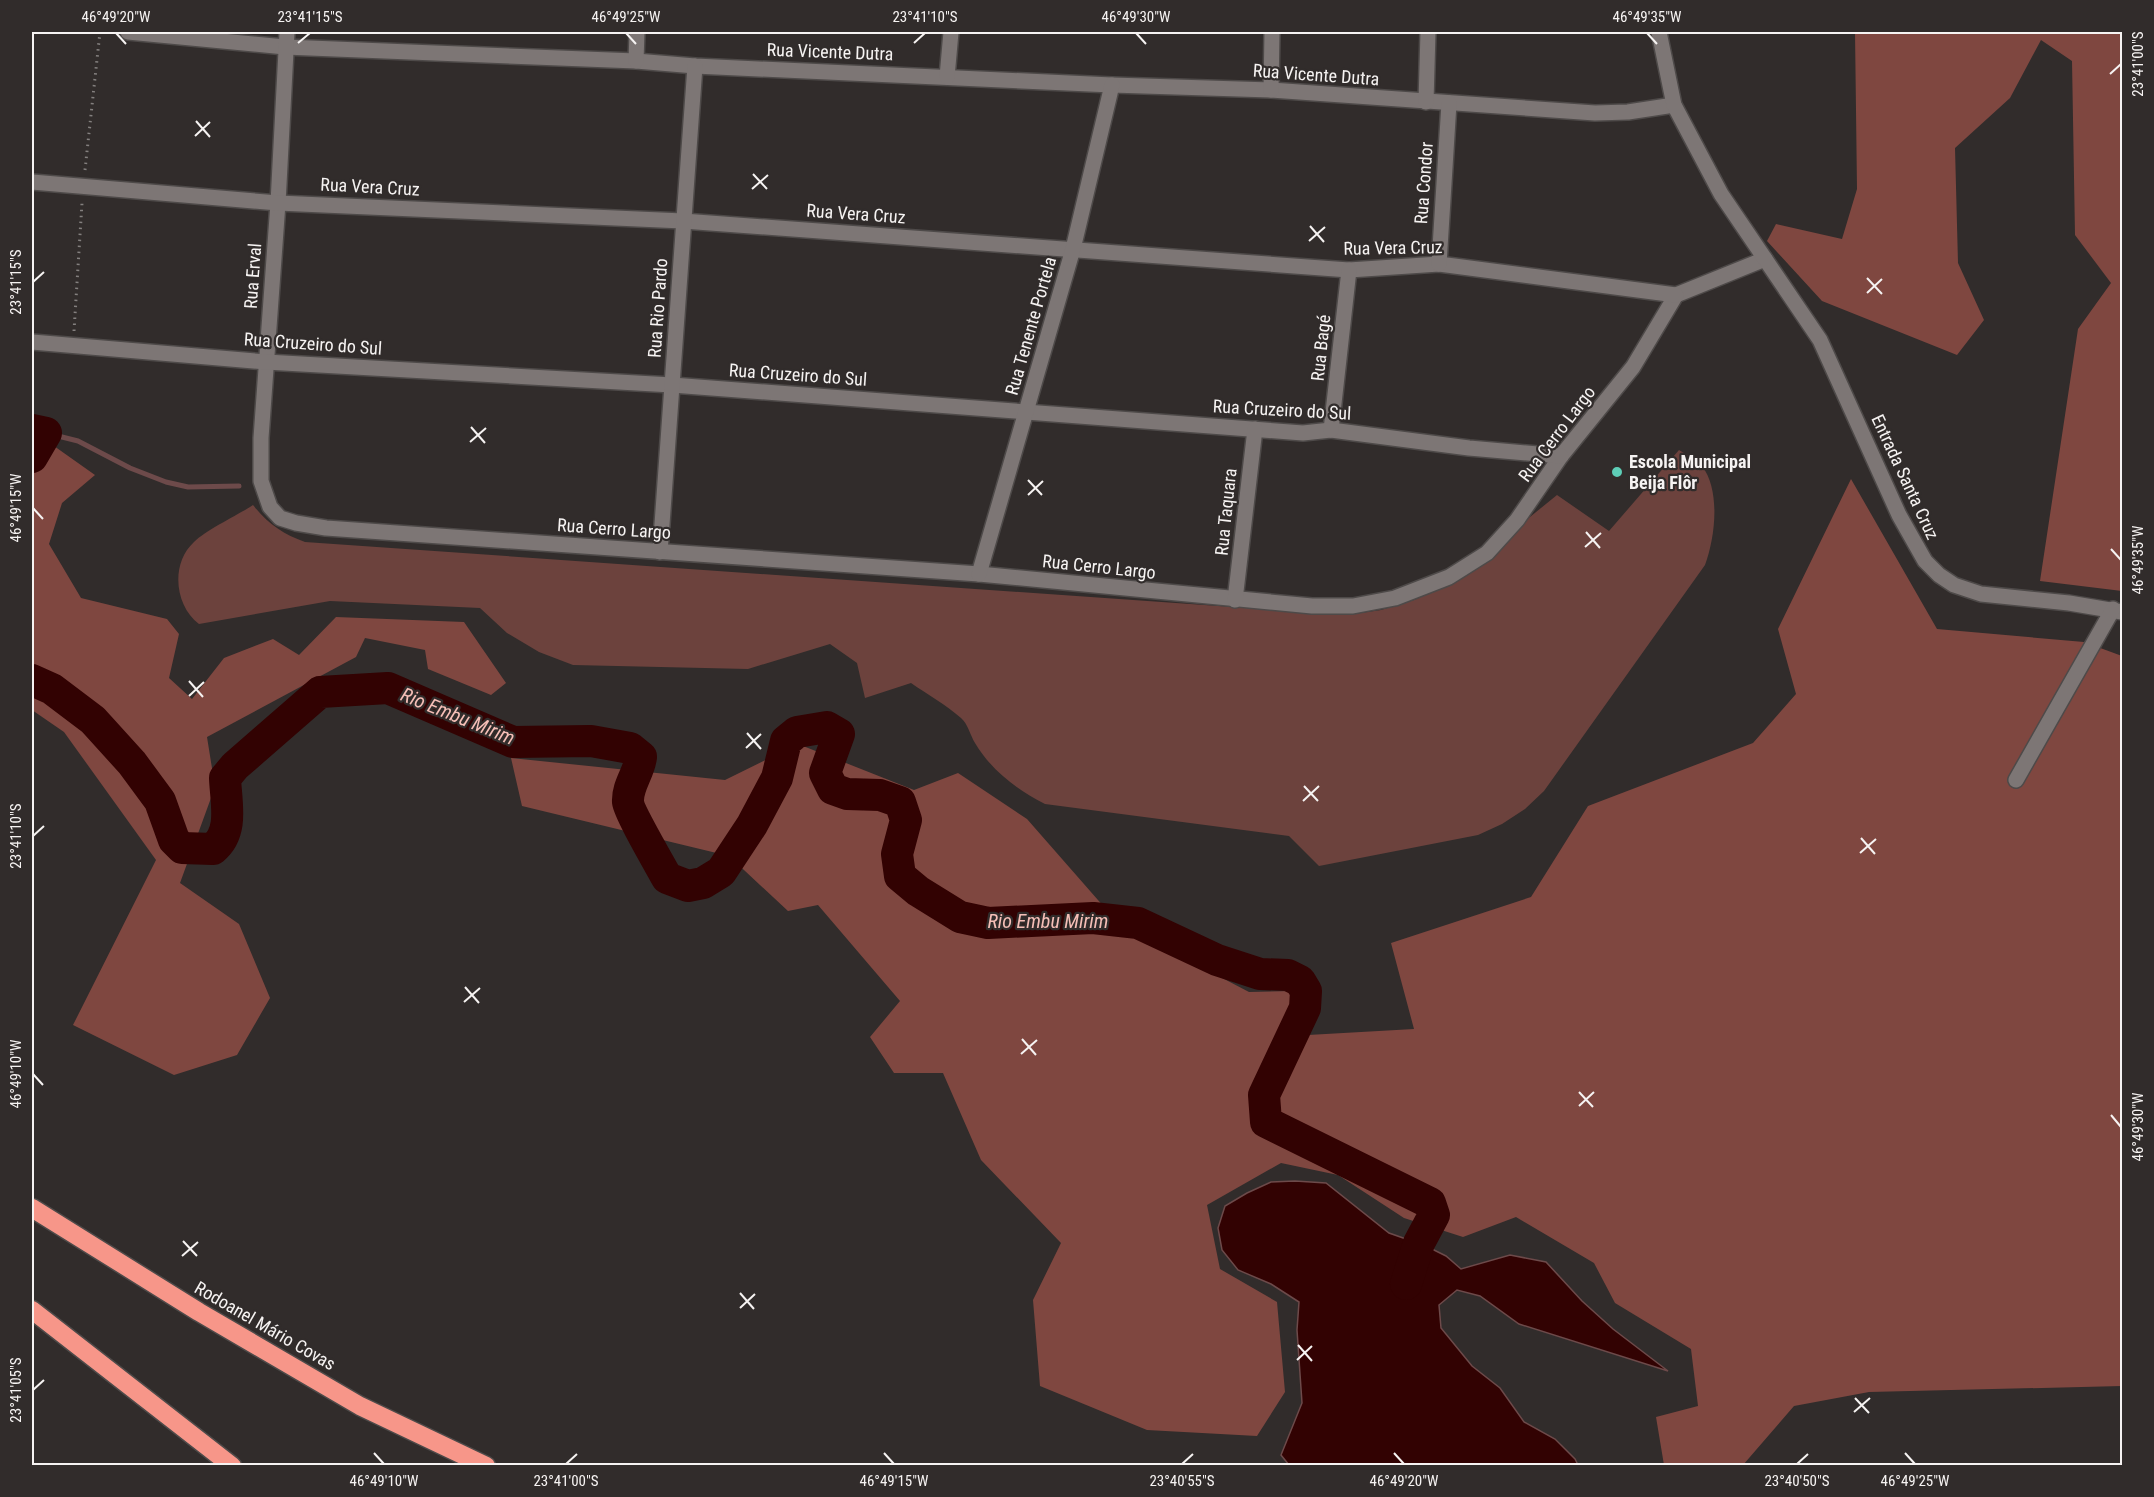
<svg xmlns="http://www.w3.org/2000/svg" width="2154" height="1497" font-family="'Roboto Condensed',sans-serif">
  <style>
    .green { fill: #6c423d }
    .forest { fill: #7f4740 }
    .water { fill: #320202; stroke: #6d4a4a; stroke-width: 1.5 }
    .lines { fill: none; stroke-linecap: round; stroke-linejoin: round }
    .stream { stroke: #6d4a4a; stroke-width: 5 }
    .river { stroke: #320202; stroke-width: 32 }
    .street-casing { stroke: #4e4a49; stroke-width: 18 }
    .highway-casing { stroke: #4e4a49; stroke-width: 21 }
    .path { stroke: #84807f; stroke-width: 3; stroke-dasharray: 1.5 4.5; stroke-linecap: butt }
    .street { stroke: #7d7675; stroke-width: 15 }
    .highway { stroke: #f79689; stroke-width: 18 }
    .ticks { fill: none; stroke: #f6f3f2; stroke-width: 2 }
    .poi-dot { fill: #5eceb7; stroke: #312c2b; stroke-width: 2 }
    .labels { text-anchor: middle; stroke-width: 4.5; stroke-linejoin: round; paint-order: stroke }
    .street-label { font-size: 18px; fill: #f6f3f2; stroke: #312c2b }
    .poi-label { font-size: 18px; font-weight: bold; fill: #f6f3f2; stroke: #312c2b; text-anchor: start }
    .water-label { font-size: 20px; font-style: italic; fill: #f6bfb7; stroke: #312c2b }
    .neatline { fill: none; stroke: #f6f3f2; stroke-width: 2 }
    .ticks-label { font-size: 15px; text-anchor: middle; fill: #f6f3f2 }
  </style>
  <rect width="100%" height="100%" fill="#312c2b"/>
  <!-- green -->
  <path class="green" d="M 1679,450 C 1685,454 1697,459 1702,466 C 1721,491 1715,538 1705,565 L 1544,791 L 1525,809 L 1502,824 L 1478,835 L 1319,866 L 1289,836 L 1045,804 C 1016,789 992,771 975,743 C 970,735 968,724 961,718 C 946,705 927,694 911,683 L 865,698 L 857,663 L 830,644 L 748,669 L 573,665 L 539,652 L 507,633 L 480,608 L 330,601 L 199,624 C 175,606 170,564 194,542 C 206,530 238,515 253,505 C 268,524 283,534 305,542 L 1347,615 L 1381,610 L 1414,600 L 1445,586 L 1557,495 L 1609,531 Z"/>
  <!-- forest -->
  <g class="forest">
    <path d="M 1855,32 L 2122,32 L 2122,591 L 2040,581 L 2078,329 L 2111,283 L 2075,235 L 2072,61 L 2041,40 L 2010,98 L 1955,148 L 1958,263 L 1984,320 L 1957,355 L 1822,301 L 1767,241 L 1776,224 L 1842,239 L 1857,189 Z"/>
    <path d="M 54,446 L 95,475 L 62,503 L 49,544 L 81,598 L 167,619 L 179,634 L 169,678 L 192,699 L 224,658 L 273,639 L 299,655 L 336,617 L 464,622 L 506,683 L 491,695 L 428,669 L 425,650 L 365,638 L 356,657 L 207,737 L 215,787 L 180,883 L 239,924 L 270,998 L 237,1055 L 174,1075 L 73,1025 L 156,860 L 64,732 L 32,710 L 32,448 Z"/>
    <path d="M 1851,479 L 1937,629 L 2084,642 L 2122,656 L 2122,1386 L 1869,1392 L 1794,1406 L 1743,1465 L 1664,1465 L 1656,1417 L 1698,1406 L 1691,1349 L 1615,1303 L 1594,1263 L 1516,1217 L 1463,1237 L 1404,1218 L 1338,1175 L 1281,1163 L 1207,1205 L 1220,1269 L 1277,1302 L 1285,1392 L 1257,1436 L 1147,1430 L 1040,1386 L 1033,1300 L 1061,1243 L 981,1160 L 943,1073 L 894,1073 L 870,1037 L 900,1001 L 818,905 L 788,911 L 729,856 L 522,806 L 511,758 L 725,780 L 798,744 L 914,790 L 958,773 L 1027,819 L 1119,924 L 1249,992 L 1292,991 L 1308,1035 L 1414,1029 L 1391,943 L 1531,897 L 1588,806 L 1753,743 L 1796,694 L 1778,629 Z"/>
  </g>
  <!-- water -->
  <path class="water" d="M 1295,1181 L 1326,1183 L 1389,1233 L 1426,1246 L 1446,1256 L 1461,1269 L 1510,1255 L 1546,1262 L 1582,1301 L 1613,1329 L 1668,1371 L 1519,1324 L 1480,1296 L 1457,1290 L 1439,1305 L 1441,1328 L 1472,1366 L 1500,1388 L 1524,1422 L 1555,1439 L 1575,1459 L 1578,1465 L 1289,1465 L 1281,1455 L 1302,1403 L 1297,1330 L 1299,1302 L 1271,1284 L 1238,1270 L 1222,1250 L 1218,1228 L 1225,1206 L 1247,1193 L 1271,1182 Z"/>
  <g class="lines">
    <!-- stream -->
    <path class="stream" d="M 46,433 L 78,441 L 130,468 L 166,482 L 188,487 L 239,486"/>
    <!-- river -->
    <g class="river">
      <path d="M 32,430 L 46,433 L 32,457"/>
      <path d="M 32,680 L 52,689 L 93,720 L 132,763 L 160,801 L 174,840 L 182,848 L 213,849 C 234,832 226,803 225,778 L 235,766 L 320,692 L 388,688 L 513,742 L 591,741 L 630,748 L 641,757 C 639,773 627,786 628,802 C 629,812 660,865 667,878 L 688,886 L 703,883 L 721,872 L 752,825 L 777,778 L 786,741 L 797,732 L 827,727 L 839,734 L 825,773 L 833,789 L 847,794 L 880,795 L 900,802 L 906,820 L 897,854 L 900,876 L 918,891 L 960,917 L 988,923 L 1093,918 L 1138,923 L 1217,960 L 1260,974 L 1288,975 L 1300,981 L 1306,991 L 1305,1008 L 1264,1095 L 1266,1122 L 1430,1203 L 1434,1215 L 1419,1243 L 1406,1284"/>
    </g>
    <defs>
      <g id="street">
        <path d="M 128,32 L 285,47 L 636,61 L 695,66 L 1112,85 L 1271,90 L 1595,113 L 1628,112 L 1674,105"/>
        <path d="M 287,32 L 278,203 L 261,438 L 261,481 L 270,507 L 280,518 L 296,523 L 326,528 L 979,574 L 1312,606 L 1353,606 L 1395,598 L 1449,577 L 1487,553 L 1517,520 L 1561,456 L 1633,367 L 1676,295 L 1765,259"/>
        <path d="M 1659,32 L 1674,105 L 1721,194 L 1820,340 L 1899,515 L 1925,561 L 1939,575 L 1954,585 L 1981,594 L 2069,603 L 2122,612"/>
        <path d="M 636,61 L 637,32"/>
        <path d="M 947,77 L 951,32"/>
        <path d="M 1271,90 L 1272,32"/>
        <path d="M 1426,102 L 1428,32"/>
        <path d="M 32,182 L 278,203 L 683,221 L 1349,270 L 1439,264 L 1676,295"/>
        <path d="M 1439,264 L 1449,103"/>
        <path d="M 32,342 L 266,362 L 672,385 L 1303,433 L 1331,430 L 1469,448 L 1561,456"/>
        <path d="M 1331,430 L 1349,270"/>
        <path d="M 660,552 L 695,66"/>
        <path d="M 979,574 L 1073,249 L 1112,85"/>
        <path d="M 1235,600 L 1255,429"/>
        <path d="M 2016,780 L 2113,609"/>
      </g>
      <g id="highway">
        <path d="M 32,1208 L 199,1312 L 360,1406 L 486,1466"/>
        <path d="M 32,1310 L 232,1466"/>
      </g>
    </defs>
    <!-- street casing -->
    <use href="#street" class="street-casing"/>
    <!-- highway casing -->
    <use href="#highway" class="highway-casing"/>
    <!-- path -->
    <g class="path">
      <path d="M 85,170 L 100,32"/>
      <path d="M 74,331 L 82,203"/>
    </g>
    <!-- street -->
    <use href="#street" class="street"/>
    <!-- highway -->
    <use href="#highway" class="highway"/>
  </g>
  <!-- ticks -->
  <path class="ticks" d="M 116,33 L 126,44M 626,33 L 636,44M 1136,33 L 1146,44M 1647,33 L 1657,44M 298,43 L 310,33M 914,43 L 925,33M 2110,74 L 2121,64M 196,121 L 210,137M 195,136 L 210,122M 753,174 L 767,189M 752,189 L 768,175M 1310,226 L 1324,242M 1309,241 L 1325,227M 1867,278 L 1882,294M 33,282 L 44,272M 1867,293 L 1882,279M 471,427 L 485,443M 470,442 L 486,428M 1028,480 L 1042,495M 1028,495 L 1043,481M 33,508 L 43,519M 1586,532 L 1600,548M 1585,547 L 1601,533M 2111,549 L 2121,560M 189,681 L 203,697M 189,696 L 204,682M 747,733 L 761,749M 746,748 L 761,734M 1304,786 L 1318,801M 1303,801 L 1319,786M 33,836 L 44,826M 1861,838 L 1875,854M 1860,853 L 1876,839M 465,987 L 479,1003M 464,1002 L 480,988M 1022,1039 L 1036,1055M 1021,1054 L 1037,1040M 33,1074 L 43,1085M 1579,1092 L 1593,1107M 1579,1106 L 1594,1092M 2111,1115 L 2121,1127M 183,1241 L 197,1256M 182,1256 L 198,1242M 740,1293 L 754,1309M 740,1308 L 755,1294M 1298,1345 L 1312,1361M 1297,1360 L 1312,1346M 33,1390 L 44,1380M 1855,1398 L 1869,1413M 1854,1412 L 1870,1398M 374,1453 L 384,1464M 884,1453 L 894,1464M 1394,1453 L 1404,1464M 1905,1453 L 1915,1464M 566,1464 L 577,1454M 1182,1464 L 1193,1454M 1797,1464 L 1808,1454"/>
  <!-- markers -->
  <circle class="poi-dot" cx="1617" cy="472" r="6"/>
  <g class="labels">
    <!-- street labels -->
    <g class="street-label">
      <text transform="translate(830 52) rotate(2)" y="6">Rua Vicente Dutra</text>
      <text transform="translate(1316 75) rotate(4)" y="6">Rua Vicente Dutra</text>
      <text transform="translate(1424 183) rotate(-86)" y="6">Rua Condor</text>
      <text transform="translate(370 187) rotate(3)" y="6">Rua Vera Cruz</text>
      <text transform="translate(856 214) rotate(4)" y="6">Rua Vera Cruz</text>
      <text transform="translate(1393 248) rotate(-1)" y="6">Rua Vera Cruz</text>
      <text transform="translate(253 276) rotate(-86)" y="6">Rua Erval</text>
      <text transform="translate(658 308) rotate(-86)" y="6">Rua Rio Pardo</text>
      <text transform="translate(1031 326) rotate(-74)" y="6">Rua Tenente Portela</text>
      <text transform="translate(313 344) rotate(4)" y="6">Rua Cruzeiro do Sul</text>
      <text transform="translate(1321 348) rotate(-84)" y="6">Rua Bagé</text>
      <text transform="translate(798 375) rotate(4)" y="6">Rua Cruzeiro do Sul</text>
      <text transform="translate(1282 410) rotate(3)" y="6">Rua Cruzeiro do Sul</text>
      <text transform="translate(1557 434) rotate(-53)" y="6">Rua Cerro Largo</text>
      <text transform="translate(1905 477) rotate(65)" y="6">Entrada Santa Cruz</text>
      <text transform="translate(1226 512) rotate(-84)" y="6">Rua Taquara</text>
      <text transform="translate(614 529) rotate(4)" y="6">Rua Cerro Largo</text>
      <text transform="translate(1099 567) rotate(6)" y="6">Rua Cerro Largo</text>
      <text transform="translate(265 1326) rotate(30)" y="6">Rodoanel Mário Covas</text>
    </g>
    <!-- poi labels -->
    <g class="poi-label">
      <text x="1629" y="468">Escola Municipal<tspan x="1629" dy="21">Beija Flôr</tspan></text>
    </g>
    <!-- water labels -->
    <g class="water-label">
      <text transform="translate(458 716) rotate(22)" y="7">Rio Embu Mirim</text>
      <text x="1048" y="928">Rio Embu Mirim</text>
    </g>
  </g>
  <!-- border -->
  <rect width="2154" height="1497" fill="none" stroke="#312c2b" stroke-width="66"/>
  <rect x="33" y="33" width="2088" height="1431" class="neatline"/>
  <g class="ticks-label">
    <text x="116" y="22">46°49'20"W</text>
    <text x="310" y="22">23°41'15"S</text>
    <text x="626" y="22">46°49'25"W</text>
    <text x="925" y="22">23°41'10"S</text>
    <text x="1136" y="22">46°49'30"W</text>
    <text x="1647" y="22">46°49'35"W</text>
    <text transform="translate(2138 64) rotate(-90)" y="5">23°41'00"S</text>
    <text transform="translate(16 282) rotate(-90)" y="5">23°41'15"S</text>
    <text transform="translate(16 508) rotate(-90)" y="5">46°49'15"W</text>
    <text transform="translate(2138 560) rotate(-90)" y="5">46°49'35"W</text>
    <text transform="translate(16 836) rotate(-90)" y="5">23°41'10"S</text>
    <text transform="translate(16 1074) rotate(-90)" y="5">46°49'10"W</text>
    <text transform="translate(2138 1127) rotate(-90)" y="5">46°49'30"W</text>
    <text transform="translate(16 1390) rotate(-90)" y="5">23°41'05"S</text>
    <text x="384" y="1486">46°49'10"W</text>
    <text x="566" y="1486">23°41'00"S</text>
    <text x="894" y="1486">46°49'15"W</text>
    <text x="1182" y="1486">23°40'55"S</text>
    <text x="1404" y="1486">46°49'20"W</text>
    <text x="1797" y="1486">23°40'50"S</text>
    <text x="1915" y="1486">46°49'25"W</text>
  </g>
</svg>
